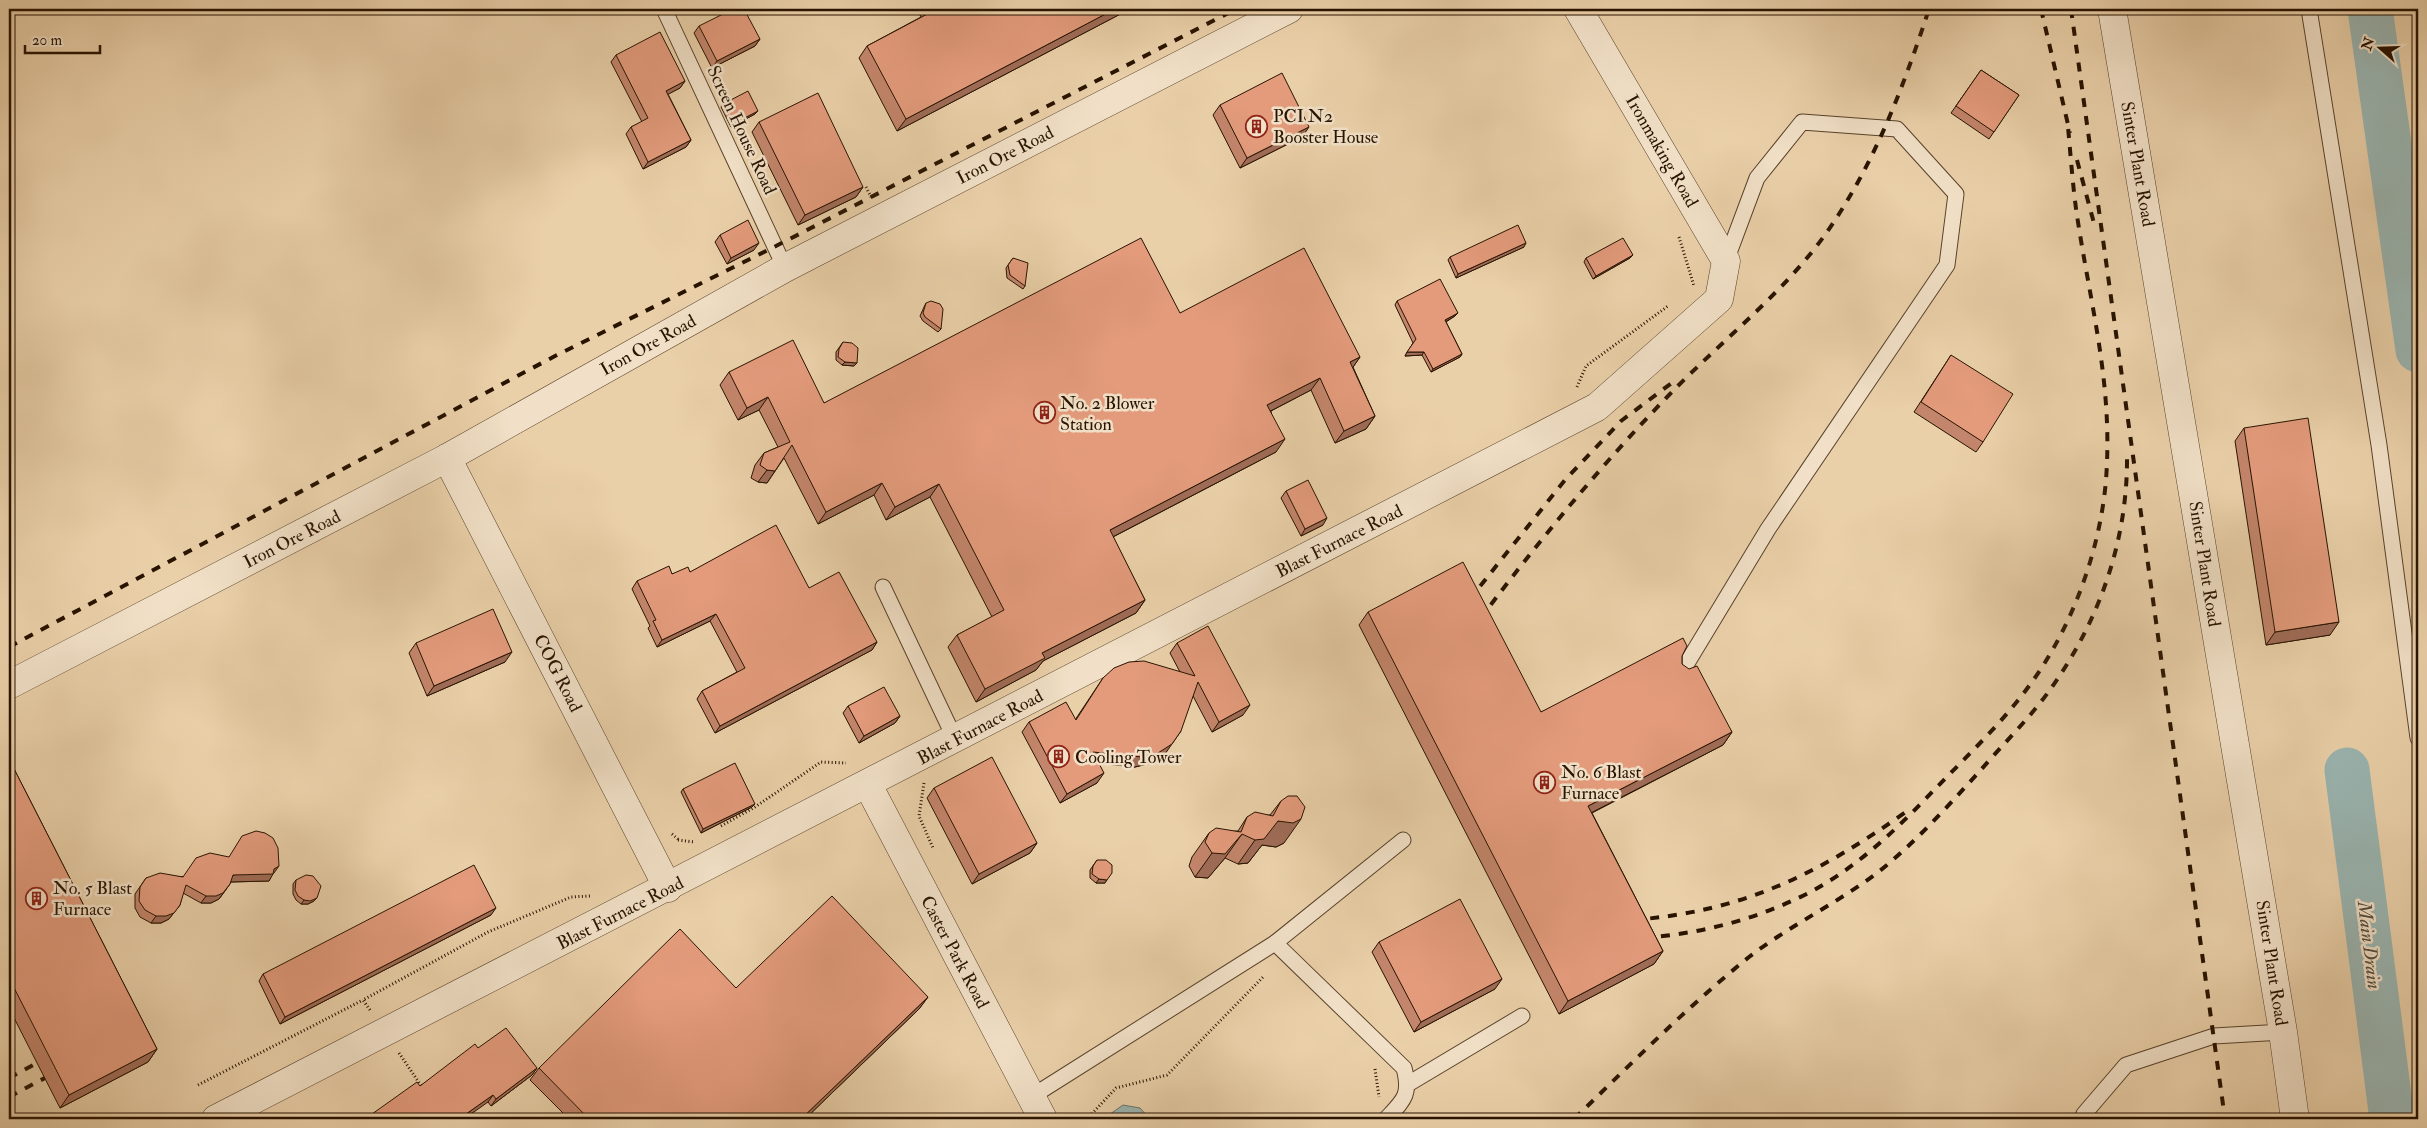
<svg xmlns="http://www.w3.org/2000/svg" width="2427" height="1128" font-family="'IM FELL Double Pica',serif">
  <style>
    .water { fill: #9ab5b1; stroke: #6c746a }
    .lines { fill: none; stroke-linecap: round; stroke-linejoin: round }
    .river { stroke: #9ab5b1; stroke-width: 45 }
    .service-casing { stroke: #58422a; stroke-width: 17 }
    .minor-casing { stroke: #58422a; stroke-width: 29 }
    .path { stroke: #281300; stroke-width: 3; stroke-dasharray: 1 2.5; stroke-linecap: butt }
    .service { stroke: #f1e0c7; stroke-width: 15 }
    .minor { stroke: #f1e0c7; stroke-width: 28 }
    .rail { stroke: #281300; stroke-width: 4; stroke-dasharray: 9 9; stroke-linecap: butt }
    .wall { fill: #c3856b; stroke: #281300 }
    .shaded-wall { fill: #9f6c57; stroke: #281300 }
    .building { fill: #e39b7c; stroke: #281300 }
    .labels { text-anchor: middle; stroke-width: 5; stroke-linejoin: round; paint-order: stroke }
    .poi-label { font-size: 18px; fill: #281300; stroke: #f1e0c7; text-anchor: start }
    .street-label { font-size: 18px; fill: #281300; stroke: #f1e0c7 }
    .water-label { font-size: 19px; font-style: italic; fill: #504c3e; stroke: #f1e0c7 }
  </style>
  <rect width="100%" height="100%" fill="#ead0a9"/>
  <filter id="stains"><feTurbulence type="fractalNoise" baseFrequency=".004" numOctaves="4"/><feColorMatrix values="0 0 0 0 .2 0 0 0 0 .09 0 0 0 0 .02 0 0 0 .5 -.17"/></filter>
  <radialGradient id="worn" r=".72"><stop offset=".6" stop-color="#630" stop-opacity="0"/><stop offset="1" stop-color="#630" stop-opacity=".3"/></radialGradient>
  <!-- water -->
  <path class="water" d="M 1123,1105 L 1140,1108 L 1150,1119 L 1103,1119 Z"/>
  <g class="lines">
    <!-- river -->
    <g class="river">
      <path d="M 2370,9 L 2418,350"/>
      <path d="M 2347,770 L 2392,1119"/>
    </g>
    <defs>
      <g id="service">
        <path d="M 664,9 L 785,268"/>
        <path d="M 2309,9 L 2379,445 L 2418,738"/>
        <path d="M 883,587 L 955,739"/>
        <path d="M 1681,673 L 1768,529 L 1947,265 L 1956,194 L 1897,129 L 1802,122 L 1757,178 L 1726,261"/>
        <path d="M 1275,943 L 1403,840"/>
        <path d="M 1408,1084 L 1522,1016"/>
        <path d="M 1031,1097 L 1275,943 L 1404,1068 C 1411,1095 1404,1100 1386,1119"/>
        <path d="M 2082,1119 L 2084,1114 L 2126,1065 L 2214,1036 L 2283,1032"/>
      </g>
      <g id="minor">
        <path d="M 2112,9 L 2283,1032 L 2295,1119"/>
        <path d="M 447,458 L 668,888"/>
        <path d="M 9,685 L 447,458 L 785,268 L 1289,9"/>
        <path d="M 868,785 L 1043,1119"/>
        <path d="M 216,1119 L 1597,407 L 1719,299 L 1726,261 L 1578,9"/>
      </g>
    </defs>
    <!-- service casing -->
    <use href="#service" class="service-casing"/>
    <!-- minor casing -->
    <use href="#minor" class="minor-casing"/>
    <!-- path -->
    <g class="path">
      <path d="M 866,187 L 871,197"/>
      <path d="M 1679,237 L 1694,286"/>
      <path d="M 1577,387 L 1586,366 L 1668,306"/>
      <path d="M 924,783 L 919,816 L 933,848"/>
      <path d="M 721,826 L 755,807 L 821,762 L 846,763"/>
      <path d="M 672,834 L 679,840"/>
      <path d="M 678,840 L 694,842"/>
      <path d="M 370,1010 L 363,1000 L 488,932 L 571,897 L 590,896"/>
      <path d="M 399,1053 L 422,1087"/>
      <path d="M 1375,1069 L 1379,1097"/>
      <path d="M 198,1085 L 363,1000"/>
      <path d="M 1087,1119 L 1116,1088 L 1167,1075 L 1264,976"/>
    </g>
    <!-- service -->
    <use href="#service" class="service"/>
    <!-- minor -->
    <use href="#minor" class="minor"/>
    <!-- rail -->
    <g class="rail">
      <path d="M 2041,9 L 2070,133"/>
      <path d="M 2071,9 L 2225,1119"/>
      <path d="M 2077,160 L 2095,227"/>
      <path d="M 1469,600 L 1565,480 L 1621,421 L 1677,379"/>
      <path d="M 1480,619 C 1538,542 1601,465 1669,395 C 1719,343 1785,292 1827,232 C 1875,163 1903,88 1929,9"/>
      <path d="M 9,647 L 555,356 L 776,246 L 1236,9"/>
      <path d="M 1632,920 C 1742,912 1819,874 1907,811"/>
      <path d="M 1643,938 C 1696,934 1747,922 1796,899 C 1851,874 1895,831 1936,788 C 1968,755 2002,723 2029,686 C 2072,628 2100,551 2106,480 C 2113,387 2092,312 2078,222 C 2073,191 2071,159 2068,127"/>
      <path d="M 9,1078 L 48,1057"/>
      <path d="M 9,1097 L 58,1071"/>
      <path d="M 1574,1119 C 1631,1064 1687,1007 1749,957 C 1789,926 1836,904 1877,873 C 1914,844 1947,807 1979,772 C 2003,744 2031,717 2052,687 C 2100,619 2128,539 2127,455"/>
    </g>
  </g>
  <!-- wall -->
  <g class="wall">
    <path d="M 917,9 L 1130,9 L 897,131 L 859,58 L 867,46 L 921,17 Z"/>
    <path d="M 699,26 L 760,39 L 755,46 L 712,68 L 694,33 Z"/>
    <path d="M 616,55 L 685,81 L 680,88 L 668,94 L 691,140 L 686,147 L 643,169 L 626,134 L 631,127 L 642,122 L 611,62 Z"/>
    <path d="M 1981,70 L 2019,95 L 1989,139 L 1951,113 Z"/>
    <path d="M 723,104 L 755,114 L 731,127 L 721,107 Z"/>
    <path d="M 1220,105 L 1302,137 L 1240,168 L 1213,115 Z"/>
    <path d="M 759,122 L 863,187 L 856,197 L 798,225 L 752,132 Z"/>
    <path d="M 720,235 L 754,250 L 727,264 L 715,242 Z"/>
    <path d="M 1524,247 L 1456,278 L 1448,260 L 1450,257 Z"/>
    <path d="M 1633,255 L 1630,258 L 1593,279 L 1584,262 L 1586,258 Z"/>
    <path d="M 1013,258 L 1025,286 L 1023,289 L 1007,278 L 1006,268 Z"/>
    <path d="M 1397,301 L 1458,313 L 1455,316 L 1446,322 L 1462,354 L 1460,357 L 1431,372 L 1422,355 L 1405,356 L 1413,343 L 1395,305 Z"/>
    <path d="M 926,303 L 941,329 L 938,332 L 923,321 L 920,316 L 924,307 Z"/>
    <path d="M 1180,313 L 1360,357 L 1353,367 L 1375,416 L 1366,429 L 1335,443 L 1311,390 L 1271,411 L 1276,452 L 1113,537 L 1145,600 L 1136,613 L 1043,661 L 1036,670 L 976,702 L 948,647 L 957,635 L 992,617 L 930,497 L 886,520 L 874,495 L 818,524 L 784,458 L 767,483 L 758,482 L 751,478 L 755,465 L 764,453 L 778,447 L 759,410 L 738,420 L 720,385 L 729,372 L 824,403 Z"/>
    <path d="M 843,342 L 857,363 L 854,366 L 842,365 L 836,360 L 836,352 Z"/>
    <path d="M 1951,355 L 1983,442 L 1976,452 L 1914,412 Z"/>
    <path d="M 2244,428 L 2330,635 L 2266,645 L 2235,441 Z"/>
    <path d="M 1286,491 L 1323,525 L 1301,536 L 1281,498 Z"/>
    <path d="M 690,572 L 809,588 L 877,642 L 872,650 L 715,733 L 697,699 L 702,691 L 737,672 L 710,621 L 657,647 L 648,628 L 650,626 L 632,589 L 637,581 L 672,574 Z"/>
    <path d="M 1368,612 L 1541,712 L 1682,656 L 1682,664 L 1732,732 L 1723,745 L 1592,813 L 1663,951 L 1654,964 L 1559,1014 L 1359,625 Z"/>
    <path d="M 416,643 L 505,662 L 427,696 L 409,653 Z"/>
    <path d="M 1177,643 L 1243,715 L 1212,732 L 1193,696 L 1165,754 L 1151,763 L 1135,767 L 1099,763 L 1097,783 L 1060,803 L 1022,732 L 1029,722 L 1075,720 L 1103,678 L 1180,672 L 1170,653 Z"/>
    <path d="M 848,706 L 900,716 L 895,723 L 859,743 L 843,713 Z"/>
    <path d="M 9,759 L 157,1049 L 148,1062 L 60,1108 L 9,1008 Z"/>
    <path d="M 934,788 L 1037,843 L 1030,853 L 972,884 L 927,798 Z"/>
    <path d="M 683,789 L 752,807 L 701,833 L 681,792 Z"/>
    <path d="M 1281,801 L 1284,843 L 1276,847 L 1262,845 L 1248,863 L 1238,864 L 1225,858 L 1208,878 L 1195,877 L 1189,866 L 1192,857 L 1209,833 L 1238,831 L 1247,817 L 1270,815 Z"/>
    <path d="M 1097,860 L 1105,883 L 1096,883 L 1090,878 L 1090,870 Z"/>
    <path d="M 273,873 L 269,881 L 231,882 L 225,891 L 219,899 L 211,903 L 201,903 L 183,893 L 180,905 L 175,911 L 169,919 L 161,923 L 151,923 L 140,917 L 135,908 L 135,894 L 146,878 L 274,873 Z"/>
    <path d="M 296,880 L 317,898 L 314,901 L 308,904 L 301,904 L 296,900 L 293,894 L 293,884 Z"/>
    <path d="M 491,915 L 280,1024 L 259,981 L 263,974 Z"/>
    <path d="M 1379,942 L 1495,989 L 1414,1032 L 1372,952 Z"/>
    <path d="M 736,988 L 928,997 L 919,1009 L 805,1119 L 569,1119 L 530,1080 L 539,1068 Z"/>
    <path d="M 478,1048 L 537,1068 L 532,1075 L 491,1106 L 488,1102 L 420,1086 Z"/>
  </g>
  <!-- shaded-wall -->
  <g class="shaded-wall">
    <path d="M 1115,9 L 1130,9 L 897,131 L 906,119 Z"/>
    <path d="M 760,39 L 755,46 L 712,68 L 717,61 Z"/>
    <path d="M 685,81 L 680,88 L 661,98 L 666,91 Z"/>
    <path d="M 758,111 L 755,114 L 731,127 L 733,124 Z"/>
    <path d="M 1309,127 L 1302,137 L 1240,168 L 1247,158 Z"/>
    <path d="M 691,140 L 686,147 L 643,169 L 648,162 Z"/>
    <path d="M 863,187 L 856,197 L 798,225 L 805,215 Z"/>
    <path d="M 759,243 L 754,250 L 727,264 L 731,258 Z"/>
    <path d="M 1526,243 L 1524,247 L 1456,278 L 1458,274 Z"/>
    <path d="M 1633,255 L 1630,258 L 1593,279 L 1596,276 Z"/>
    <path d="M 1458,313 L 1455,316 L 1443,323 L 1445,320 Z"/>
    <path d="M 1407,352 L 1424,352 L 1422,355 L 1405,356 Z"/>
    <path d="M 1462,354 L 1460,357 L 1431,372 L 1433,369 Z"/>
    <path d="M 1360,357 L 1351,370 L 1350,362 Z"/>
    <path d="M 845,362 L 857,363 L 854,366 L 842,365 Z"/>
    <path d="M 1320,378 L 1311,390 L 1259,417 L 1267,405 Z"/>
    <path d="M 768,397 L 759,410 L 738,420 L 747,408 Z"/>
    <path d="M 1375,416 L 1366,429 L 1335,443 L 1344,431 Z"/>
    <path d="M 1285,439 L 1276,452 L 1101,543 L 1110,530 Z"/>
    <path d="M 767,470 L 775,471 L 767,483 L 758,482 Z"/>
    <path d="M 882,483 L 874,495 L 818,524 L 826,512 Z"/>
    <path d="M 939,484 L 930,497 L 886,520 L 895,507 Z"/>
    <path d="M 1327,518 L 1323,525 L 1301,536 L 1305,529 Z"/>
    <path d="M 1145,600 L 1136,613 L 1043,661 L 1036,670 L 976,702 L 985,689 L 1042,653 Z"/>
    <path d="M 716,614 L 710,621 L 657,647 L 662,640 Z"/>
    <path d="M 2339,622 L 2330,635 L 2266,645 L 2275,632 Z"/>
    <path d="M 877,642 L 872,650 L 715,733 L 720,726 Z"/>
    <path d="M 512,652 L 505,662 L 427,696 L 434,686 Z"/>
    <path d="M 1250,705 L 1243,715 L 1212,732 L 1219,722 Z"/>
    <path d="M 900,716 L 895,723 L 859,743 L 864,736 Z"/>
    <path d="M 1181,731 L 1165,754 L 1151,763 L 1135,767 L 1086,762 L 1093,752 Z"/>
    <path d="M 1732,732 L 1723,745 L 1579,819 L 1588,806 Z"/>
    <path d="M 1104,773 L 1097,783 L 1060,803 L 1067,794 Z"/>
    <path d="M 755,804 L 752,807 L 701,833 L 703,829 Z"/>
    <path d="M 1301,819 L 1284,843 L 1276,847 L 1262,845 L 1248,863 L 1238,864 L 1255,840 L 1278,821 Z"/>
    <path d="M 1242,834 L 1225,858 L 1208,878 L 1195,877 L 1212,853 Z"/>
    <path d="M 1037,843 L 1030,853 L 972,884 L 979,874 Z"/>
    <path d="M 279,866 L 274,873 L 272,874 L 273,874 L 269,881 L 228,882 L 233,875 L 274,869 Z"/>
    <path d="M 1099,879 L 1107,880 L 1105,883 L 1096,883 Z"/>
    <path d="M 230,884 L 219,899 L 211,903 L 201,903 L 206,896 Z"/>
    <path d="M 317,898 L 314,901 L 308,904 L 301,904 L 304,900 Z"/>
    <path d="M 180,905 L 169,919 L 161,923 L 151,923 L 156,916 Z"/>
    <path d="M 496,908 L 491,915 L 280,1024 L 285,1017 Z"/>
    <path d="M 1663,951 L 1654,964 L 1559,1014 L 1568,1001 Z"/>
    <path d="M 1502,979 L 1495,989 L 1414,1032 L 1421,1022 Z"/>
    <path d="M 928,997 L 919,1009 L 805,1119 L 801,1119 Z"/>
    <path d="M 157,1049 L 148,1062 L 60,1108 L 69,1095 Z"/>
    <path d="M 537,1068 L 532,1075 L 491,1106 L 496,1099 Z"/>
    <path d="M 493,1095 L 488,1102 L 464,1119 L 459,1119 Z"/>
  </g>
  <!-- building -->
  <g class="building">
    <path d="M 733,9 L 744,9 L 760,39 L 717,61 L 699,26 Z"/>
    <path d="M 932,9 L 1115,9 L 906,119 L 867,46 L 933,11 Z"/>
    <path d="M 660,32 L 685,81 L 666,91 L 691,140 L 648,162 L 631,127 L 648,118 L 616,55 Z"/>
    <path d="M 1981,70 L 2019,95 L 1994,132 L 1956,106 Z"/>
    <path d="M 1282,73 L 1309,127 L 1247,158 L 1220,105 Z"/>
    <path d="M 748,91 L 758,111 L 733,124 L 723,104 Z"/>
    <path d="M 818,93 L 863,187 L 805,215 L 759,122 Z"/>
    <path d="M 748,220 L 759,243 L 731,258 L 720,235 Z"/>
    <path d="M 1518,225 L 1526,243 L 1458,274 L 1450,257 Z"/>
    <path d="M 1141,238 L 1180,313 L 1304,248 L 1360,357 L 1350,362 L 1375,416 L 1344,431 L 1320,378 L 1267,405 L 1285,439 L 1110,530 L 1145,600 L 1042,653 L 1045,658 L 985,689 L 957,635 L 1004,610 L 939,484 L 895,507 L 882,483 L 826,512 L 792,445 L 775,471 L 767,470 L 760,465 L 764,453 L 790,442 L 768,397 L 747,408 L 729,372 L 793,340 L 824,403 Z"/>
    <path d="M 1623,238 L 1633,255 L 1596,276 L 1586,258 Z"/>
    <path d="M 1013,258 L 1028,263 L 1025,286 L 1010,275 L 1008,265 Z"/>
    <path d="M 1440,279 L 1458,313 L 1445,320 L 1462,354 L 1433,369 L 1424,352 L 1407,352 L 1416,339 L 1397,301 Z"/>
    <path d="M 931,301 L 940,304 L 943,309 L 941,329 L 925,317 L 923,313 L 926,303 Z"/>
    <path d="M 843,342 L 852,343 L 858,348 L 857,363 L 845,362 L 838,357 L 839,349 Z"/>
    <path d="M 1951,355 L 2013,394 L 1983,442 L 1921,402 Z"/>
    <path d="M 2308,418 L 2339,622 L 2275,632 L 2244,428 Z"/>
    <path d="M 1308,480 L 1327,518 L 1305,529 L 1286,491 Z"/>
    <path d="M 776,525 L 809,588 L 839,572 L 877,642 L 720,726 L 702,691 L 745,668 L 716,614 L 662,640 L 653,621 L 656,620 L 637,581 L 669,566 L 672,574 L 688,567 L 690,572 Z"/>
    <path d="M 1463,562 L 1541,712 L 1683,638 L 1687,646 L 1682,656 L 1682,664 L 1689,669 L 1697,666 L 1732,732 L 1588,806 L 1663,951 L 1568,1001 L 1368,612 Z"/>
    <path d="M 493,609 L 512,652 L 434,686 L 416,643 Z"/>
    <path d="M 1208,626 L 1250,705 L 1219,722 L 1198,682 L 1181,731 L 1172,744 L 1158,753 L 1142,757 L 1093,752 L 1104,773 L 1067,794 L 1029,722 L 1066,702 L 1076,720 L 1103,678 L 1114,668 L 1129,662 L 1144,661 L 1195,676 L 1177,643 Z"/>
    <path d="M 884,687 L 900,716 L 864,736 L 848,706 Z"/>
    <path d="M 992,757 L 1037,843 L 979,874 L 934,788 Z"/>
    <path d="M 9,759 L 157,1049 L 69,1095 L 9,978 Z"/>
    <path d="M 735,763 L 755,804 L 703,829 L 683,789 Z"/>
    <path d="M 1288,796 L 1297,796 L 1305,807 L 1301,819 L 1293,823 L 1278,821 L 1264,839 L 1255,840 L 1242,834 L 1225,854 L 1212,853 L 1205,842 L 1209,833 L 1216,828 L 1241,832 L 1247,817 L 1255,812 L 1273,816 L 1281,801 Z"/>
    <path d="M 256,831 L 265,833 L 273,838 L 278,848 L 279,866 L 274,869 L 273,874 L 233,875 L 230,884 L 223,893 L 216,896 L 206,896 L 186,885 L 180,905 L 174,913 L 166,916 L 156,916 L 145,910 L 139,901 L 140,887 L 146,878 L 160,873 L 183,877 L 196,858 L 210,853 L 229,857 L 242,836 Z"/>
    <path d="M 1097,860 L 1106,860 L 1112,865 L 1112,873 L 1107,880 L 1099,879 L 1092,874 L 1093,866 Z"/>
    <path d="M 474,865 L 496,908 L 285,1017 L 263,974 Z"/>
    <path d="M 306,875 L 313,876 L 321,886 L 317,898 L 310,901 L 304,900 L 298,896 L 295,890 L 296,880 Z"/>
    <path d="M 832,896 L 928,997 L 801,1119 L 589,1119 L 539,1068 L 680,929 L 736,988 Z"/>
    <path d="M 1460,899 L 1502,979 L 1421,1022 L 1379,942 Z"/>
    <path d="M 506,1028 L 537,1068 L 496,1099 L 493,1095 L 459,1119 L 365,1119 L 417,1082 L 420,1086 L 475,1044 L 478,1048 Z"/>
    <path d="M 896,1116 L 899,1119 L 893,1119 Z"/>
  </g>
  <!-- icons -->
  <defs>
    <symbol id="building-ring" viewBox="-11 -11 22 22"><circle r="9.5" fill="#f1e0c7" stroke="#8f2418" stroke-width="1.5"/><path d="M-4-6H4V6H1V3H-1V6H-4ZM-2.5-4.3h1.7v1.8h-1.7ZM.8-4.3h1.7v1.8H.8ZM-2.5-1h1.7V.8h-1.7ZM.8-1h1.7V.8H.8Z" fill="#8f2418"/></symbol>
  </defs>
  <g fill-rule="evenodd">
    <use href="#building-ring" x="1244" y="114" width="25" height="25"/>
    <use href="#building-ring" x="1032" y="400" width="25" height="25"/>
    <use href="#building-ring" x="1046" y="744" width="25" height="25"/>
    <use href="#building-ring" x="1532" y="770" width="25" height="25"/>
    <use href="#building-ring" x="24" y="886" width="25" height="25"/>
  </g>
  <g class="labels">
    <!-- poi labels -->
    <g class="poi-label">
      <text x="1273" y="122">PCI N2<tspan x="1273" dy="21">Booster House</tspan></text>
      <text x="1060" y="409">No. 2 Blower<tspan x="1060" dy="21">Station</tspan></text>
      <text x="1075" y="763">Cooling Tower</text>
      <text x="1561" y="778">No. 6 Blast<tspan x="1561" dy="21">Furnace</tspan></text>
      <text x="53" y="894">No. 5 Blast<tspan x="53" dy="21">Furnace</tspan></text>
    </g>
    <!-- street labels -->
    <g class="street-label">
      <text transform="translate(742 130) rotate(65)" y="6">Screen House Road</text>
      <text transform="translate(1662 151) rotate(60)" y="6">Ironmaking Road</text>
      <text transform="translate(1005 155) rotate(-27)" y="6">Iron Ore Road</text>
      <text transform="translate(2138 164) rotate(80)" y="6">Sinter Plant Road</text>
      <text transform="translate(648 345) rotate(-29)" y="6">Iron Ore Road</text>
      <text transform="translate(292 539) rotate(-27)" y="6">Iron Ore Road</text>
      <text transform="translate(1339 541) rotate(-27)" y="6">Blast Furnace Road</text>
      <text transform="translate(2205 564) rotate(81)" y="6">Sinter Plant Road</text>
      <text transform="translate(558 673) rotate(63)" y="6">COG Road</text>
      <text transform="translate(980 727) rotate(-28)" y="6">Blast Furnace Road</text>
      <text transform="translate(620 913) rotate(-27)" y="6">Blast Furnace Road</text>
      <text transform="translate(955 952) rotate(62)" y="6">Caster Park Road</text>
      <text transform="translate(2272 963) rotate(81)" y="6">Sinter Plant Road</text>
    </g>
    <!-- water labels -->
    <g class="water-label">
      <text transform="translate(2370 945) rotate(83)" y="7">Main Drain</text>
    </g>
  </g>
  <!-- margin -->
  <rect width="2427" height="1128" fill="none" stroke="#ead0a9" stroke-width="30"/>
  <rect x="10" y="10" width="2407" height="1108" fill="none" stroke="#281300" stroke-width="2.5"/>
  <rect x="15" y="15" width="2397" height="1098" fill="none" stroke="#281300"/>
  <!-- north arrow -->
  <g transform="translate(2380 48) rotate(290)" stroke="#f1e0c7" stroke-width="4" paint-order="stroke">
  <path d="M0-4L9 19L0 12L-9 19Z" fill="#281300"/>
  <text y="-8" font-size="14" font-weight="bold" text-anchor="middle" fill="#281300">N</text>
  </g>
  <!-- scale -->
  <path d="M25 45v8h75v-8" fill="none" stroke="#281300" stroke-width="2.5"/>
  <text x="32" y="45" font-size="15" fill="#281300" stroke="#f1e0c7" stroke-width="4" paint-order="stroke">20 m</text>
  <rect width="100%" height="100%" filter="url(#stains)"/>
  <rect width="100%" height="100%" fill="url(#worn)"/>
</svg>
